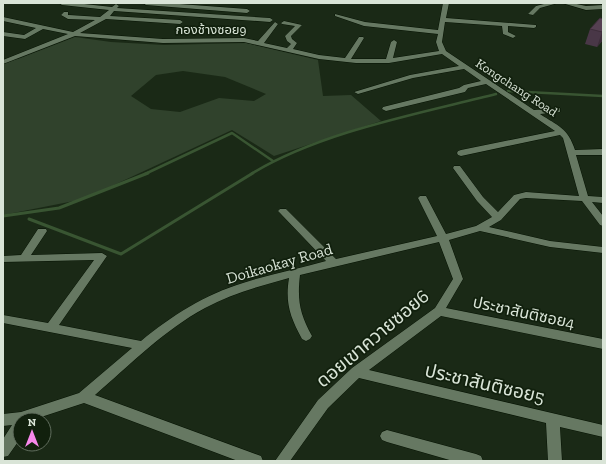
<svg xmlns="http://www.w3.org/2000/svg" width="606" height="464" font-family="'Zilla Slab','Noto Sans Thai',serif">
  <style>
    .green { fill: #30422c; fill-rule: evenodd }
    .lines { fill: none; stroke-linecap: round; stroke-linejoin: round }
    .stream-far1 { stroke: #395532; stroke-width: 2.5 }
    .stream { stroke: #395532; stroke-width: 3 }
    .minor-casing { stroke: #051202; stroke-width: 1 }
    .minor { fill: #667862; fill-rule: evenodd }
    .wall { fill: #493747 }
    .shaded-wall { fill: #3c2d39 }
    .building { fill: #554052; stroke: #3c2d39 }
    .labels { text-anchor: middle; stroke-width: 3.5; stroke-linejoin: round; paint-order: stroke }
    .far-street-label { font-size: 13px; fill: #d9e4d7; stroke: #11200d }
    .street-label { font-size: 16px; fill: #d9e4d7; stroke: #11200d }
    .near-street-label { font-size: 19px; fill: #d9e4d7; stroke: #11200d }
  </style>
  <rect width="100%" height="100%" fill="#1a2916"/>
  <!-- green -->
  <path class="green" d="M 75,37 L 111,42 L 164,45 L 246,43 L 318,60 L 323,96 L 351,95 L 381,121 L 274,156 L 232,130 L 84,199 L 3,215 L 3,61 L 18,59 ZM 183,71 L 225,77 L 266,94 L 254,101 L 219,98 L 180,112 L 151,109 L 131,96 L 156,75 Z"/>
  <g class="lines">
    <!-- stream-far1 -->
    <g class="stream-far1">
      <path d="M 508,91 L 603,96"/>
      <path d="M 145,174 L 232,133 L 273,161"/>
      <path d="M 251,174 C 320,132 417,114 496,94"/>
    </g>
    <!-- stream -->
    <g class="stream">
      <path d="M 3,216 L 59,208 L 148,173"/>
      <path d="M 29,219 L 121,254 L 253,173"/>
    </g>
    <defs>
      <g id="minor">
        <path d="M 59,3 L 75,3 L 112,7 L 116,4 L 119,6 L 117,8 L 270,18 L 273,20 L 270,22 L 114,11 L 110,16 L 180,20 L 183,22 L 180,24 L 106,19 L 80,33 L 163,39 L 244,38 L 258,41 L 275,22 L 278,24 L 264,43 L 287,48 L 291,44 L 287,41 L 285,36 L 295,26 L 282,24 L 281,23 L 284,21 L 302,25 L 291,36 L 292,39 L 297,43 L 293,49 L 319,55 L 345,58 L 359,37 L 363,37 L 364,38 L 351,59 L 386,59 L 391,42 L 394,40 L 397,42 L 393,58 L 439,51 L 436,42 L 438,34 L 364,26 L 335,16 L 335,14 L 365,22 L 438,30 L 443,3 L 449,3 L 446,18 L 536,25 L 536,27 L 534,28 L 508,26 L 508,32 L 516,36 L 513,38 L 503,34 L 502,26 L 445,22 L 442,42 L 446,51 L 534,110 L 560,108 L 560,112 L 540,114 C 558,126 568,128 575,150 L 603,149 L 603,155 L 576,155 L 588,196 L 603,197 L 603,203 L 592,202 L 603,216 L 603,226 L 600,225 L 582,201 L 526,198 L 520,199 L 501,220 L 489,227 L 550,241 L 603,247 L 603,253 L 550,247 L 480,231 L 449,240 L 463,279 L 446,308 L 603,339 L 603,349 L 441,316 L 369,370 L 603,425 L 603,437 L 560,427 L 562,461 L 548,461 L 546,423 L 359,378 L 328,408 L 290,461 L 275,461 L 318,400 L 352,368 L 435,308 L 453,279 L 439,242 L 300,275 C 297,301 300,314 312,336 L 310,339 L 306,341 L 302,339 C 290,317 285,303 289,278 C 260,286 231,294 205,308 C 164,330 130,365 95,395 L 261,456 L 263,461 L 238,461 L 84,403 L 32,420 L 20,420 L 20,439 L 8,456 L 3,457 L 3,439 L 12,425 L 3,426 L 3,414 L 21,412 L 79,393 L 132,348 L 3,323 L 3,315 L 48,323 L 94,260 L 3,262 L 3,256 L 21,255 L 38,229 L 46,229 L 47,231 L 31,255 L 102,253 L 107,256 L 59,325 L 141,341 C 171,316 206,294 243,283 C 270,274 299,269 326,261 L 280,213 L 278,211 L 280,209 L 286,209 L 336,259 L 437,236 L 418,198 L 420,196 L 426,196 L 446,234 L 476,226 L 492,217 L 477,201 L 453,168 L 454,166 L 460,166 L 483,197 L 498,212 L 514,195 L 526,192 L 579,196 L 563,138 L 560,135 L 461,156 L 458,155 L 457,153 L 458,151 L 461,150 L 555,131 L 486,84 L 468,88 L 465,92 L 386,111 L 382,109 L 383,107 L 459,88 L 464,85 L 481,81 L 464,69 L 413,78 L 358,94 L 354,92 L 410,75 L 459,66 L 442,54 L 389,63 L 356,63 L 319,59 L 244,42 L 163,43 L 75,36 L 3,64 L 3,60 L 68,34 L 43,29 L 25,39 L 3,36 L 3,32 L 24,35 L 36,28 L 3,21 L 3,17 L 73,32 L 95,20 L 68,19 L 61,15 L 64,12 L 68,12 L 68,15 L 69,15 L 100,17 L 109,10 L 62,5 Z"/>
        <path d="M 143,3 L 166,3 L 247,9 L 250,11 L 247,13 L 146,5 Z"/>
        <path d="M 548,3 L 558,3 L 540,8 L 533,15 L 528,14 L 536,6 Z"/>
        <path d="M 562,3 L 572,3 L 586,6 L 603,5 L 603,9 L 586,10 Z"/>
        <path d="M 387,430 L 476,454 L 481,456 L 483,461 L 453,461 L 387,442 L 382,440 L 380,436 L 382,432 Z"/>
      </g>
    </defs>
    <!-- minor casing -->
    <use href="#minor" class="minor-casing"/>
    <!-- minor -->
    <use href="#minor" class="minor"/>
  </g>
  <!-- wall -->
  <path class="wall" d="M 603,19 L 603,40 L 597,47 L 585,44 L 590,29 Z"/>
  <!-- shaded-wall -->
  <path class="shaded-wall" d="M 603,30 L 603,40 L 597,47 L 602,32 Z"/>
  <!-- building -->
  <path class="building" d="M 600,18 L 603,19 L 603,30 L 602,32 L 590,29 Z"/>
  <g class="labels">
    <!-- far-street labels -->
    <g class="far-street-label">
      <text x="211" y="34">กองช้างซอย9</text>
      <text transform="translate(517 87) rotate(33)" y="5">Kongchang Road</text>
    </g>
    <!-- street labels -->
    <g class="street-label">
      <text transform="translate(279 263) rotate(-16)" y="6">Doikaokay Road</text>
      <text transform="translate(524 312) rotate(12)" y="6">ประชาสันติซอย4</text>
    </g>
    <!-- near-street labels -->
    <g class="near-street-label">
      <text transform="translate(372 338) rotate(-40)" y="7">ดอยเขาควายซอย6</text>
      <text transform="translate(485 383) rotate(13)" y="7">ประชาสันติซอย5</text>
    </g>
  </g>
  <!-- border -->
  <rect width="606" height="464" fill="none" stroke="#d9e4d7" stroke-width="8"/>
  <!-- north arrow -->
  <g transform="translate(32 432)"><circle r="19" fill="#11200d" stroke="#616e5e"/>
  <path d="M0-3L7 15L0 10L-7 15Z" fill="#f788eb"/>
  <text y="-6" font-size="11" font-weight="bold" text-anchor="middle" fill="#d9e4d7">N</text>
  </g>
</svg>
